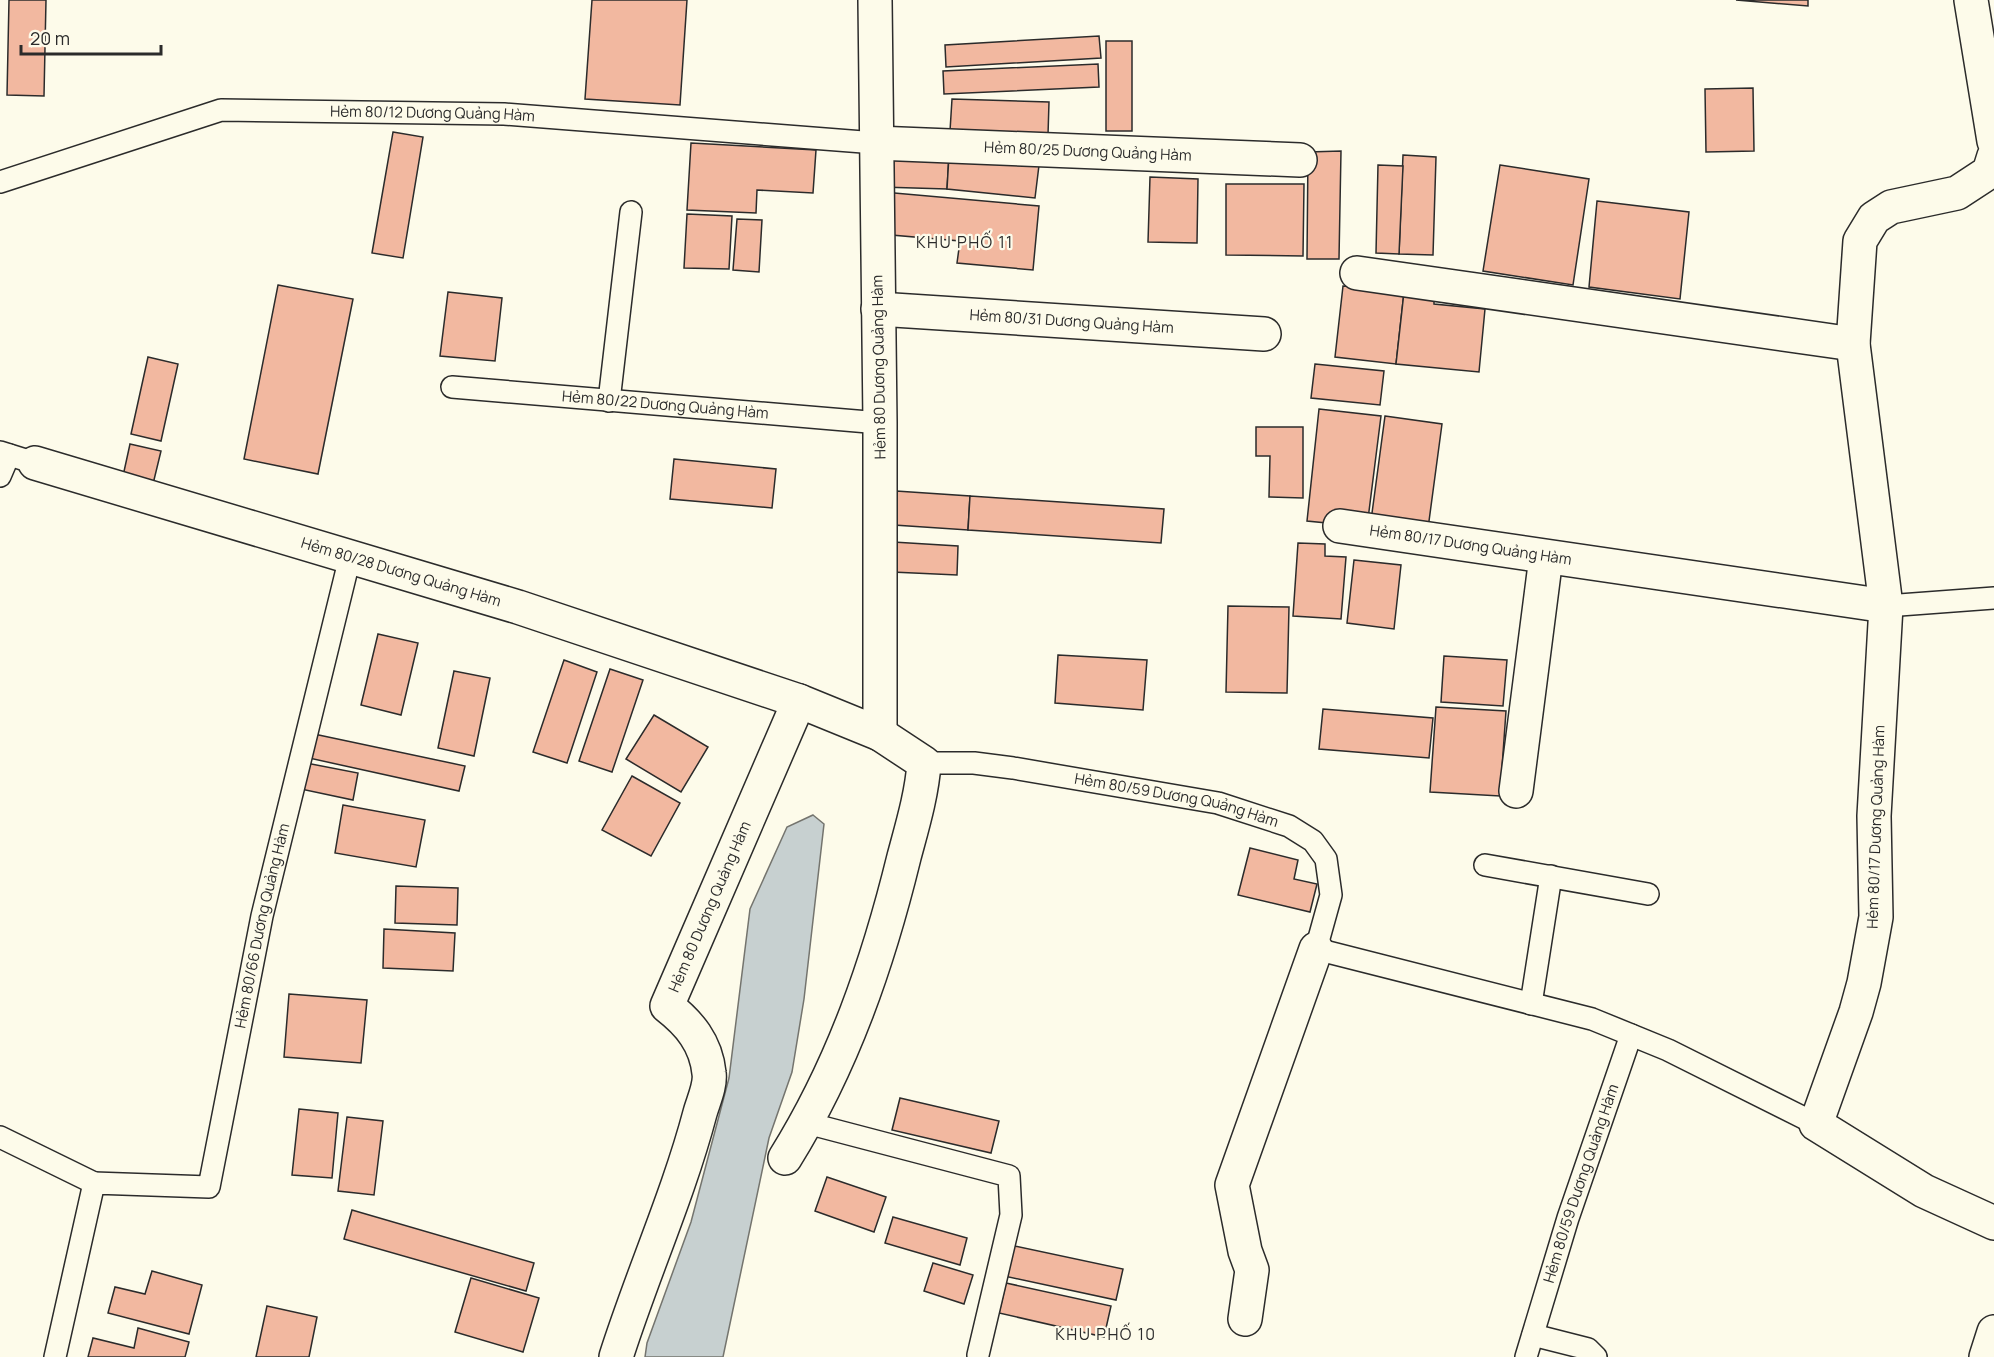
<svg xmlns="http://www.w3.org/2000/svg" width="1994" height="1357" font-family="Manrope,sans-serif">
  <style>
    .water { fill: #c7d0d0; stroke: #74746e; stroke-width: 1.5 }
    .building { fill: #f2b8a0; stroke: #2b2b2b; stroke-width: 1.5 }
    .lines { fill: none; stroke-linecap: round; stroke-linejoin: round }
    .lane-casing { stroke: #2b2b2b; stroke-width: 24 }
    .street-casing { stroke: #2b2b2b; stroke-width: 36 }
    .lane { stroke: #fdfbea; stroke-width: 21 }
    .street { stroke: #fdfbea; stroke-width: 33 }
    .labels { text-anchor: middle; stroke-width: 4.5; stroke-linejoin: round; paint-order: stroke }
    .street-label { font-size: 15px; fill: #2b2b2b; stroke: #fdfbea }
    .neighbourhood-label { font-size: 16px; letter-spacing: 1.5px; fill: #2b2b2b; stroke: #fdfbea }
  </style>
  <rect width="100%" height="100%" fill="#fdfbea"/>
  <!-- water -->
  <path class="water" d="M 813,815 L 824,824 L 804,999 L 792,1072 L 769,1138 L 723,1357 L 645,1357 L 647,1343 L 691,1222 L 729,1078 L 750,909 L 787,827 Z"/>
  <!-- building -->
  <g class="building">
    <path d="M 9,0 L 46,0 L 44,96 L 7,95 Z"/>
    <path d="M 592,0 L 687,0 L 680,105 L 585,99 Z"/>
    <path d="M 1736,0 L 1808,0 L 1808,6 Z"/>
    <path d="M 1099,36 L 1101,58 L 946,67 L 945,45 Z"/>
    <rect x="1106" y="41" width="26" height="90"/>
    <path d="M 1098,64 L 1099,87 L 944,94 L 943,71 Z"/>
    <path d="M 1753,88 L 1754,151 L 1706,152 L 1705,89 Z"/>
    <path d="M 952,99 L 1049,102 L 1048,135 L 950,131 Z"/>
    <path d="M 393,132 L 423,137 L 403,258 L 372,253 Z"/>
    <path d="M 691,143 L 816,150 L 813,193 L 757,190 L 756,213 L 687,210 Z"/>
    <path d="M 1341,151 L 1339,259 L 1307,259 L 1308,152 Z"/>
    <path d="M 884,152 L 949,155 L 947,189 L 881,187 Z"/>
    <path d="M 949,155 L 1040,157 L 1035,198 L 947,189 Z"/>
    <path d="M 1403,155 L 1436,157 L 1433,255 L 1399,254 Z"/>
    <path d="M 1378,165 L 1403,166 L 1399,254 L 1376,253 Z"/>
    <path d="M 1500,165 L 1589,179 L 1573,285 L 1483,271 Z"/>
    <path d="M 1150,177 L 1198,179 L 1197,243 L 1148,242 Z"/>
    <path d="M 1226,184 L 1304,184 L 1303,256 L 1226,255 Z"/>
    <path d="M 883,192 L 1039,206 L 1033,270 L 957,263 L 960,241 L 880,234 Z"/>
    <path d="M 1597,201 L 1689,212 L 1680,299 L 1589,287 Z"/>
    <path d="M 687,214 L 732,216 L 729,269 L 684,268 Z"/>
    <path d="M 737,219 L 762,220 L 759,272 L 733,270 Z"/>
    <path d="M 278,285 L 353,299 L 318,474 L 244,459 Z"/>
    <path d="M 1343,286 L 1404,292 L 1396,364 L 1335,357 Z"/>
    <path d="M 448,292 L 502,298 L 495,361 L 440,356 Z"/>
    <path d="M 1404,292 L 1434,296 L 1434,304 L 1485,309 L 1479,372 L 1396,364 Z"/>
    <path d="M 148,357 L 178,364 L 161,441 L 131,434 Z"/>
    <path d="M 1315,364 L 1384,371 L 1380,405 L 1311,398 Z"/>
    <path d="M 1319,409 L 1381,416 L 1367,527 L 1307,521 Z"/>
    <path d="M 1385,416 L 1442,424 L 1427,536 L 1370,528 Z"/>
    <path d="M 1256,427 L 1303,427 L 1303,498 L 1269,497 L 1270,456 L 1256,456 Z"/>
    <path d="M 130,444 L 161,451 L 153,484 L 123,476 Z"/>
    <path d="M 674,459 L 776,469 L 772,508 L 670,499 Z"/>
    <path d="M 896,491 L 970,496 L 968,530 L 894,525 Z"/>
    <path d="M 970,496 L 1164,509 L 1161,543 L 968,530 Z"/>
    <path d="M 893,542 L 958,546 L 957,575 L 892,572 Z"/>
    <path d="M 1298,543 L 1325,544 L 1325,556 L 1346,557 L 1341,619 L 1293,616 Z"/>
    <path d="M 1354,560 L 1401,565 L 1394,629 L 1347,623 Z"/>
    <path d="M 1228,606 L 1289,607 L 1287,693 L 1226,692 Z"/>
    <path d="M 378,634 L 418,643 L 401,715 L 361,705 Z"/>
    <path d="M 1058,655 L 1147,660 L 1143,710 L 1055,703 Z"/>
    <path d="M 1444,656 L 1507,660 L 1503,706 L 1441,702 Z"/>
    <path d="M 564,660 L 597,672 L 567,763 L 533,752 Z"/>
    <path d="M 610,669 L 643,680 L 612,772 L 579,761 Z"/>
    <path d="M 454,671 L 490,678 L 474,756 L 438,748 Z"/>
    <path d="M 1436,707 L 1506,711 L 1500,796 L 1430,792 Z"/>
    <path d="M 1323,709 L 1433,718 L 1429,758 L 1319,749 Z"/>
    <path d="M 654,715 L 708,747 L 681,792 L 626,759 Z"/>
    <path d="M 314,734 L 465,766 L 459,791 L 309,758 Z"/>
    <path d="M 301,762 L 358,773 L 353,800 L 296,788 Z"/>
    <path d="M 632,776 L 680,803 L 651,856 L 602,830 Z"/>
    <path d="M 343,805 L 425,820 L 416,867 L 335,853 Z"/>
    <path d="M 1250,848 L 1298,860 L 1294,879 L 1317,884 L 1310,912 L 1238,895 Z"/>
    <path d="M 396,886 L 458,888 L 457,925 L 395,923 Z"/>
    <path d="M 384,929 L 455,933 L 453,971 L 383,968 Z"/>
    <path d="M 289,994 L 367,1000 L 361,1063 L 284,1057 Z"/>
    <path d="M 900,1098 L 999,1121 L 991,1153 L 892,1130 Z"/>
    <path d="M 299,1109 L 338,1113 L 332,1178 L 292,1175 Z"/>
    <path d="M 347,1117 L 383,1121 L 374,1195 L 338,1191 Z"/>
    <path d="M 827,1177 L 886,1197 L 874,1232 L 815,1211 Z"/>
    <path d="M 352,1210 L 534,1263 L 526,1291 L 344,1239 Z"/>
    <path d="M 893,1217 L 967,1238 L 960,1265 L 885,1243 Z"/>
    <path d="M 1010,1245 L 1123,1269 L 1116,1300 L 1004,1276 Z"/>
    <path d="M 933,1263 L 973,1275 L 964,1304 L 924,1291 Z"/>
    <path d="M 152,1271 L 202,1285 L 189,1334 L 108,1313 L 115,1287 L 145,1294 Z"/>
    <path d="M 471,1278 L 539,1298 L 523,1352 L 455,1332 Z"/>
    <path d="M 1006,1283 L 1111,1306 L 1104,1337 L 999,1313 Z"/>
    <path d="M 267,1306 L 317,1317 L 309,1357 L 256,1357 Z"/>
    <path d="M 138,1328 L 189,1342 L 185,1357 L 88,1357 L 93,1338 L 134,1348 Z"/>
  </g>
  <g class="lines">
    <defs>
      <g id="lane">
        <path id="s1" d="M 0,182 L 221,110 L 504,114 L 876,143"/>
        <path id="s2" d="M 452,387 L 880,423"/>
        <path d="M 609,401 L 631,212"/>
        <path d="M 0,452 L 35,463"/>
        <path d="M 0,476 L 9,455"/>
        <path d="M 1886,606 L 1994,598"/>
        <path id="s3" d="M 924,763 L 974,763 L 1013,768 L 1218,803 L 1289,826 L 1313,841 L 1326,859 L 1331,895 L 1316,949 L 1592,1019 L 1668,1050 L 1816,1124"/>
        <path d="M 1485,865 L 1648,894"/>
        <path d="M 1531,1004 L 1551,876"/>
        <path d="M 807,1123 L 1009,1176 L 1011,1215 L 978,1355"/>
        <path d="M 0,1137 L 94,1183"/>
        <path d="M 1533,1335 L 1588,1349 L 1596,1357"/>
        <path id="s4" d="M 55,1357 L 94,1183 L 209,1187 L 262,916 L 350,557"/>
        <path id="s5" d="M 1526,1357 L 1568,1218 L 1631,1035"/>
      </g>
      <g id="street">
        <path d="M 1971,0 L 1994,141"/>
        <path id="s6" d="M 876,143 L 1300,160"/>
        <path d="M 1994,156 L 1989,172 L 1957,193 L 1891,207 L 1874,218 L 1860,241 L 1853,344 L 1886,606 L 1874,816 L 1876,917 L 1864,983 L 1856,1012 L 1816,1124 L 1924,1191 L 1994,1223"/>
        <path d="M 1357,273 L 1853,344"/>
        <path id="s7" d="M 878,309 L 1264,334"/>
        <path id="s8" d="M 35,463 L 518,607 L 799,701"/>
        <path id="s9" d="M 1340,526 L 1886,606"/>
        <path d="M 1516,791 L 1546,557"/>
        <path d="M 785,1158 C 843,1065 878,963 904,857 C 912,827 922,794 924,763 L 880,734"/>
        <path d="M 1245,1319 L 1252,1270 L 1245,1251 L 1232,1185 L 1316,949"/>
        <path id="s10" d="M 616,1357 C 642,1275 678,1196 700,1113 C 703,1102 711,1085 709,1073 C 706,1043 689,1023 667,1006 L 799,701 L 880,734 L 880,423 L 875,0"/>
        <path d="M 1986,1357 L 1994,1332"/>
      </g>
    </defs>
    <!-- lane casing -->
    <use href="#lane" class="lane-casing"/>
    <!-- street casing -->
    <use href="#street" class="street-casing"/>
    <!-- lane -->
    <use href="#lane" class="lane"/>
    <!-- street -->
    <use href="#street" class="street"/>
  </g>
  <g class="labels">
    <!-- street labels -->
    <g class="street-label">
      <text dy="5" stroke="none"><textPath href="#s1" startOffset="444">Hẻm 80/12 Dương Quảng Hàm</textPath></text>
      <text dy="5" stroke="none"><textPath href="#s6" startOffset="212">Hẻm 80/25 Dương Quảng Hàm</textPath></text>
      <text dy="5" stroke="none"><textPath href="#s7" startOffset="194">Hẻm 80/31 Dương Quảng Hàm</textPath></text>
      <text transform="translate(879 367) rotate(-91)" y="5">Hẻm 80 Dương Quảng Hàm</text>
      <text dy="5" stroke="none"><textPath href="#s2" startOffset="214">Hẻm 80/22 Dương Quảng Hàm</textPath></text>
      <text dy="5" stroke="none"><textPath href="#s9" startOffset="132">Hẻm 80/17 Dương Quảng Hàm</textPath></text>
      <text dy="5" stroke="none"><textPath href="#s8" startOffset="382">Hẻm 80/28 Dương Quảng Hàm</textPath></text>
      <text dy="5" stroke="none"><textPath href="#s3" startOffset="256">Hẻm 80/59 Dương Quảng Hàm</textPath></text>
      <text transform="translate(1876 827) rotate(-88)" y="5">Hẻm 80/17 Dương Quảng Hàm</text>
      <text dy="5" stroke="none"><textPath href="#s10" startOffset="489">Hẻm 80 Dương Quảng Hàm</textPath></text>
      <text dy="5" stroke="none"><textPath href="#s4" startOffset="560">Hẻm 80/66 Dương Quảng Hàm</textPath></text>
      <text dy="5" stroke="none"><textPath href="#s5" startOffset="182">Hẻm 80/59 Dương Quảng Hàm</textPath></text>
    </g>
    <!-- neighbourhood labels -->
    <g class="neighbourhood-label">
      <text x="965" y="248">KHU PHỐ 11</text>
      <text x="1106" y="1340">KHU PHỐ 10</text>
    </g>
  </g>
  <!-- scale -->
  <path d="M21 45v9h140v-9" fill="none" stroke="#2b2b2b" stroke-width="3"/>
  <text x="30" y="45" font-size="18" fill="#2b2b2b" stroke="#fdfbea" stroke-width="4.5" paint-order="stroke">20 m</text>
</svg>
